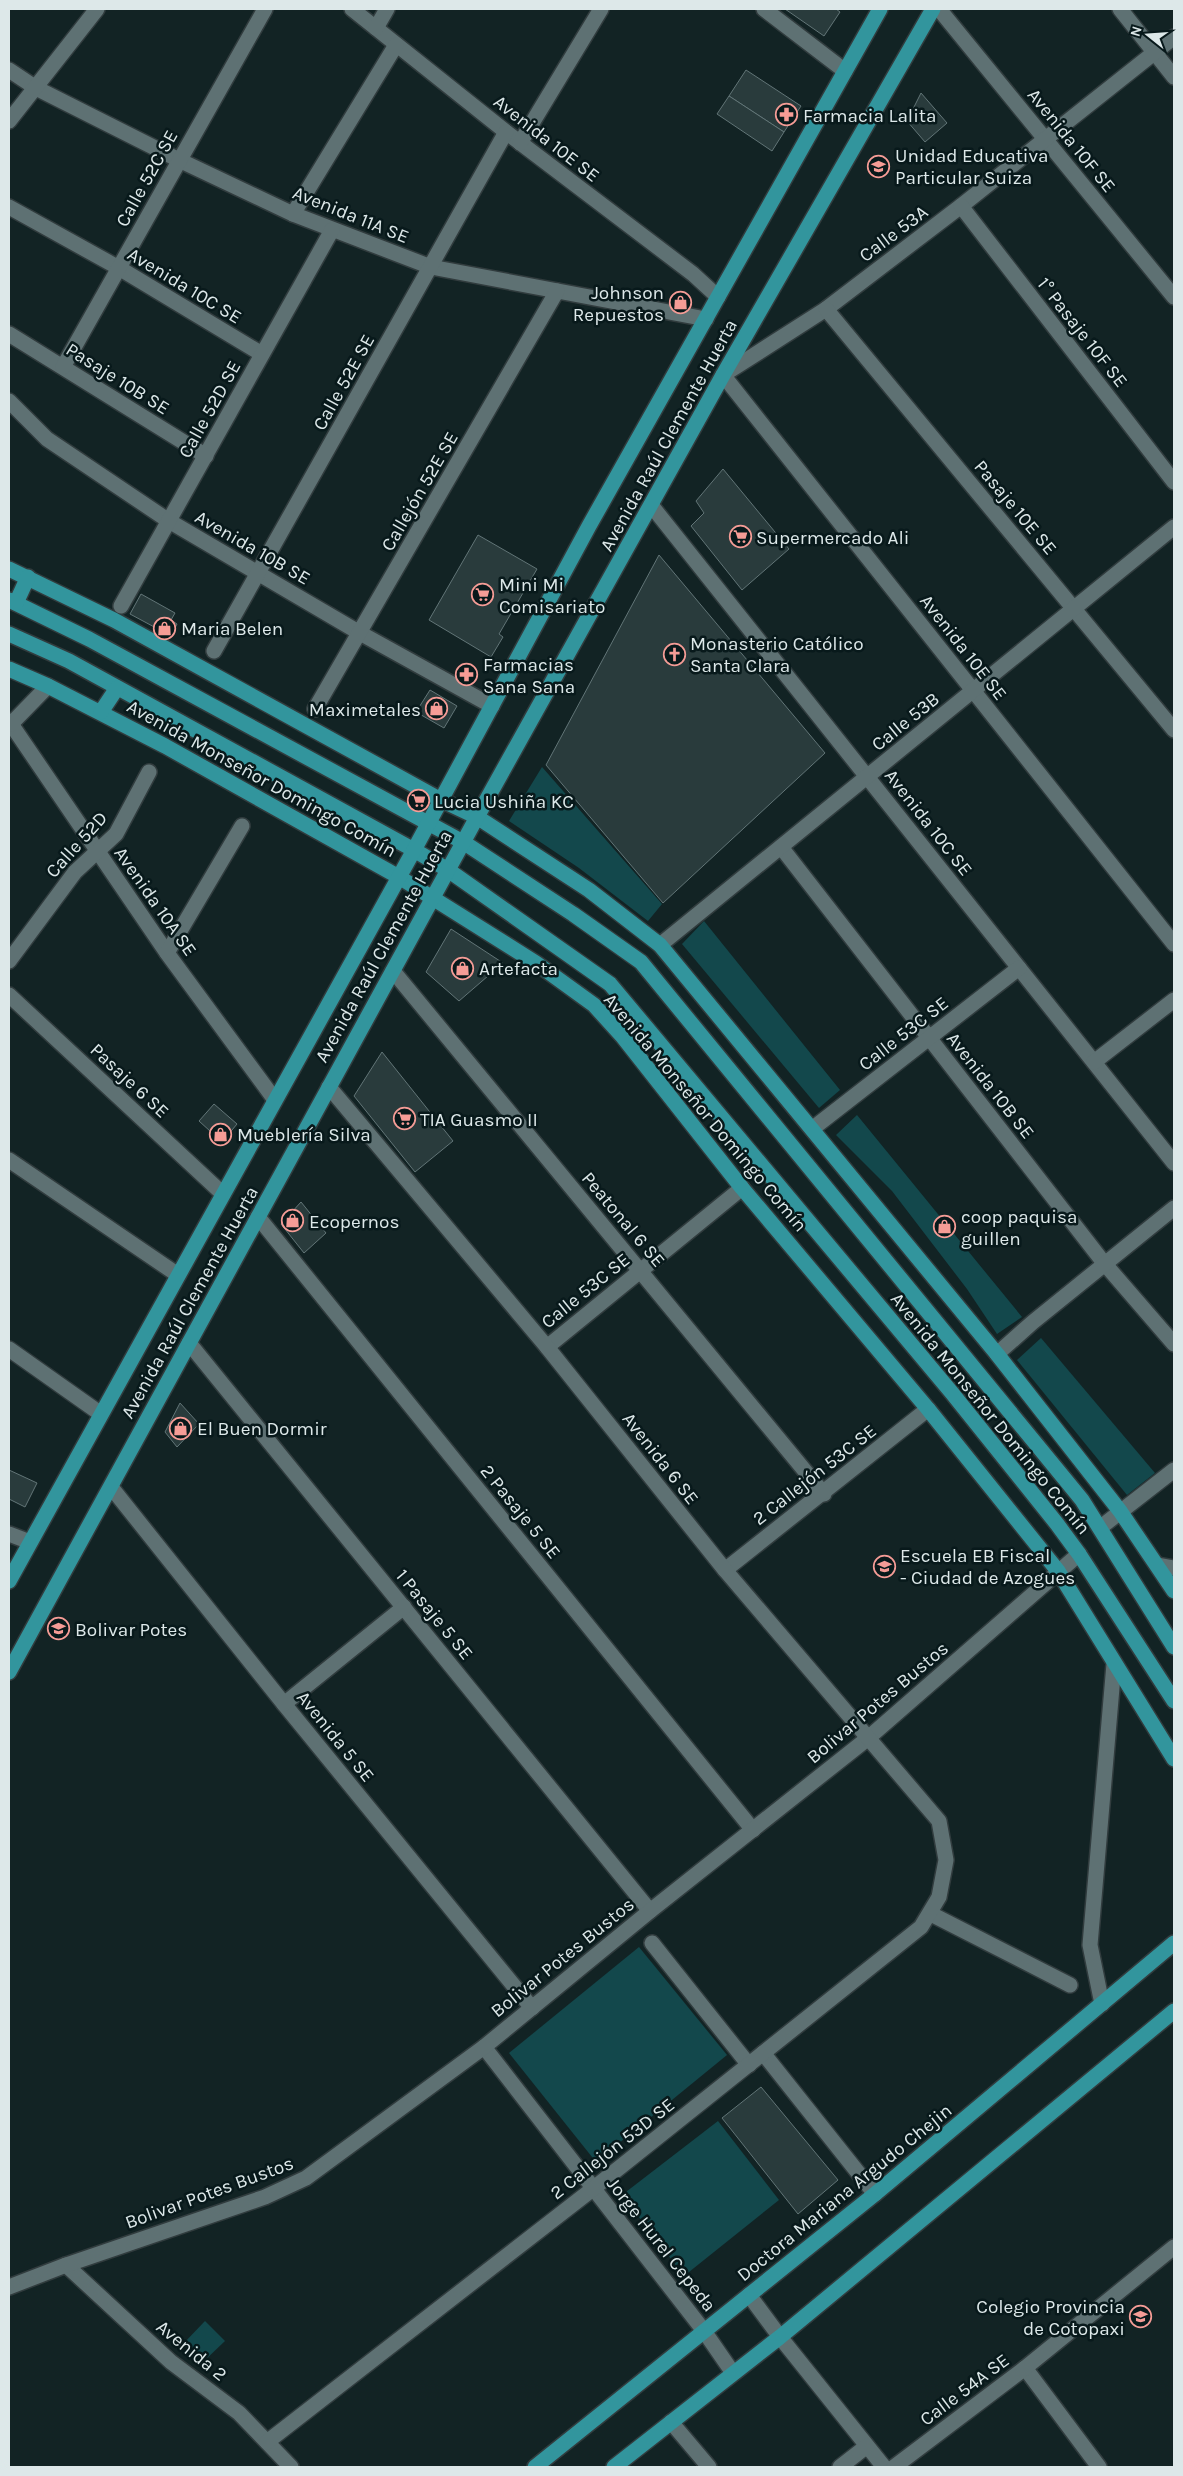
<svg xmlns="http://www.w3.org/2000/svg" width="1183" height="2476" font-family="Karla,sans-serif">
  <style>
    .green { fill: #13484c }
    .building { fill: #293b3c; stroke: #627577 }
    .lines { fill: none; stroke-linecap: round; stroke-linejoin: round }
    .minor-casing { stroke: #313c3e; stroke-width: 18 }
    .major-casing { stroke: #313c3e; stroke-width: 18 }
    .minor { stroke: #5e7173; stroke-width: 15 }
    .major { stroke: #32959d; stroke-width: 15 }
    .labels { text-anchor: middle; stroke-width: 5; stroke-linejoin: round; paint-order: stroke }
    .poi-label { font-size: 19px; fill: #dde8e9; stroke: #08191b; text-anchor: start }
    .street-label { font-size: 19px; fill: #dde8e9; stroke: #08191b }
  </style>
  <rect width="100%" height="100%" fill="#122324"/>
  <!-- green -->
  <g class="green">
    <path d="M 542,767 L 662,904 L 648,921 L 579,868 L 509,821 Z"/>
    <path d="M 704,921 L 840,1090 L 819,1108 L 682,944 Z"/>
    <path d="M 857,1115 L 1022,1317 L 997,1334 L 967,1289 L 892,1191 L 836,1135 Z"/>
    <path d="M 1041,1338 L 1155,1473 L 1127,1495 L 1017,1360 Z"/>
    <path d="M 639,1947 L 727,2055 L 596,2162 L 509,2053 Z"/>
    <path d="M 718,2121 L 779,2200 L 684,2276 L 622,2195 Z"/>
    <path d="M 205,2321 L 225,2341 L 203,2362 L 184,2343 Z"/>
  </g>
  <!-- building -->
  <g class="building">
    <path d="M 785,9 L 836,9 L 840,12 L 824,36 Z"/>
    <path d="M 746,70 L 801,106 L 784,132 L 729,96 Z"/>
    <path d="M 921,93 L 947,123 L 925,142 L 907,121 Z"/>
    <path d="M 729,96 L 784,132 L 772,151 L 717,114 Z"/>
    <path d="M 675,296 L 690,300 L 684,310 L 671,306 Z"/>
    <path d="M 723,469 L 789,549 L 742,590 L 691,526 L 704,513 L 696,501 Z"/>
    <path d="M 478,535 L 537,569 L 499,634 L 503,637 L 491,657 L 429,620 Z"/>
    <path d="M 659,555 L 825,753 L 663,903 L 546,765 Z"/>
    <path d="M 141,594 L 175,613 L 171,620 L 177,624 L 171,636 L 130,614 Z"/>
    <path d="M 430,690 L 457,706 L 444,728 L 416,712 Z"/>
    <path d="M 451,929 L 503,963 L 459,1001 L 426,972 Z"/>
    <path d="M 382,1052 L 453,1141 L 415,1172 L 354,1096 Z"/>
    <path d="M 214,1104 L 237,1124 L 222,1142 L 199,1121 Z"/>
    <path d="M 301,1202 L 326,1233 L 304,1253 L 281,1224 Z"/>
    <path d="M 180,1403 L 199,1424 L 177,1447 L 165,1432 Z"/>
    <path d="M 9,1470 L 37,1483 L 25,1507 L 9,1499 Z"/>
    <path d="M 761,2087 L 838,2180 L 798,2214 L 722,2118 Z"/>
  </g>
  <g class="lines">
    <defs>
      <g id="minor">
        <path d="M 352,9 L 506,132 L 693,274 L 718,297"/>
        <path d="M 764,9 L 845,71"/>
        <path d="M 939,9 L 1174,297"/>
        <path d="M 1120,9 L 1174,77"/>
        <path d="M 376,28 L 387,9"/>
        <path d="M 1174,37 L 961,206 L 826,309 L 723,375 L 1174,944"/>
        <path d="M 9,70 L 36,88 L 179,160 L 293,214 L 431,267 L 706,319"/>
        <path d="M 9,121 L 97,9"/>
        <path d="M 520,143 L 601,9"/>
        <path d="M 961,206 L 1174,482"/>
        <path d="M 9,207 L 119,268 L 262,354"/>
        <path d="M 293,214 L 396,45"/>
        <path d="M 826,309 L 1174,730"/>
        <path d="M 9,334 L 206,456"/>
        <path d="M 63,367 L 265,9"/>
        <path d="M 9,401 L 47,439 L 169,521 L 360,633 L 492,706"/>
        <path d="M 651,505 L 1174,1163"/>
        <path d="M 121,606 L 332,230"/>
        <path d="M 214,651 L 506,132"/>
        <path d="M 315,709 L 557,291"/>
        <path d="M 9,721 L 167,953 L 275,1100"/>
        <path d="M 11,724 L 48,686"/>
        <path d="M 781,847 L 1104,1263 L 1174,1344"/>
        <path d="M 660,945 L 1174,527"/>
        <path d="M 167,953 L 242,826"/>
        <path d="M 9,961 L 75,872 L 116,834 L 149,772"/>
        <path d="M 393,971 L 824,1494"/>
        <path d="M 9,995 L 223,1194"/>
        <path d="M 1094,1062 L 1174,1000"/>
        <path d="M 812,1129 L 1019,968"/>
        <path d="M 9,1160 L 178,1275"/>
        <path d="M 258,1217 L 753,1830"/>
        <path d="M 189,1343 L 650,1911"/>
        <path d="M 547,1347 L 742,1188"/>
        <path d="M 9,1349 L 101,1414"/>
        <path d="M 997,1354 L 1033,1322 L 1174,1208"/>
        <path d="M 111,1487 L 284,1704 L 532,2008"/>
        <path d="M 1101,1527 L 1174,1470"/>
        <path d="M 9,1534 L 30,1542"/>
        <path d="M 1158,1565 L 1174,1568"/>
        <path d="M 725,1570 L 928,1409"/>
        <path d="M 284,1704 L 404,1607"/>
        <path d="M 931,1914 L 1070,1985"/>
        <path d="M 652,1943 L 749,2065"/>
        <path d="M 1102,2004 L 1090,1945 L 1114,1664"/>
        <path d="M 484,2047 L 704,2331 L 733,2373"/>
        <path d="M 763,2053 L 875,2194"/>
        <path d="M 66,2265 L 171,2362 L 239,2413 L 291,2467"/>
        <path d="M 9,2287 L 66,2265 L 265,2197 L 306,2178 L 484,2047 L 650,1911 L 867,1739 L 1079,1554"/>
        <path d="M 749,2295 L 780,2337 L 884,2467"/>
        <path d="M 1025,2368 L 1099,2467"/>
        <path d="M 671,2422 L 709,2467"/>
        <path d="M 267,2442 L 594,2188 L 921,1927 L 939,1897 L 946,1860 L 939,1821 L 725,1570 L 547,1347 L 329,1087"/>
        <path d="M 840,2467 L 867,2446"/>
        <path d="M 894,2467 L 1025,2368 L 1174,2247"/>
      </g>
      <g id="major">
        <path d="M 9,569 L 114,620 L 441,800 L 477,817 L 589,890 L 660,945 L 997,1354 L 1120,1511 L 1174,1591"/>
        <path d="M 9,600 L 89,639 L 463,842 L 573,914 L 641,962 L 1082,1500 L 1174,1647"/>
        <path d="M 16,603 L 28,577"/>
        <path d="M 9,634 L 69,661 L 414,850 L 448,870 L 610,984 L 952,1393 L 1057,1524 L 1079,1554 L 1174,1701"/>
        <path d="M 9,669 L 48,686 L 165,746 L 399,877 L 536,963 L 594,1005 L 623,1037 L 742,1188 L 928,1409 L 1058,1571 L 1174,1759"/>
        <path d="M 101,712 L 117,688"/>
        <path d="M 9,1581 L 414,850 L 589,526 L 880,9"/>
        <path d="M 9,1672 L 477,817 L 723,375 L 933,9"/>
        <path d="M 535,2467 L 875,2194 L 1174,1943"/>
        <path d="M 614,2467 L 780,2337 L 1174,2011"/>
      </g>
    </defs>
    <!-- minor casing -->
    <use href="#minor" class="minor-casing"/>
    <!-- major casing -->
    <use href="#major" class="major-casing"/>
    <!-- minor -->
    <use href="#minor" class="minor"/>
    <!-- major -->
    <use href="#major" class="major"/>
  </g>
  <!-- icons -->
  <defs>
    <symbol id="pharmacy-ring" viewBox="-11 -11 22 22"><circle r="9.5" fill="#08191b" stroke="#f59c96" stroke-width="1.5"/><path d="M-2-6h4v4h4v4h-4v4h-4v-4h-4v-4h4Z" fill="#f59c96"/></symbol>
    <symbol id="school-ring" viewBox="-11 -11 22 22"><circle r="9.5" fill="#08191b" stroke="#f59c96" stroke-width="1.5"/><path d="M0-5L7-2L0 1L-7-2ZM-4 1L0 2.5L4 1V4Q0 6-4 4Z" fill="#f59c96"/></symbol>
    <symbol id="shop-ring" viewBox="-11 -11 22 22"><circle r="9.5" fill="#08191b" stroke="#f59c96" stroke-width="1.5"/><path d="M-5-2.5h2.3a2.7 3.5 0 0 1 5.4 0H5L5.5 6h-11ZM-1.5-2.5h3a1.5 2.3 0 0 0-3 0Z" fill="#f59c96"/></symbol>
    <symbol id="supermarket-ring" viewBox="-11 -11 22 22"><circle r="9.5" fill="#08191b" stroke="#f59c96" stroke-width="1.5"/><path d="M-6-5.5h2.5l.6 2H6L4.5 2H-2.5L-4.4-4H-6ZM-1.5 3.2a1.3 1.3 0 1 0 .1 0ZM3 3.2a1.3 1.3 0 1 0 .1 0Z" fill="#f59c96"/></symbol>
    <symbol id="church-ring" viewBox="-11 -11 22 22"><circle r="9.5" fill="#08191b" stroke="#f59c96" stroke-width="1.5"/><path d="M-1.2-6h2.4v3.5h3.3v2.4h-3.3V6h-2.4V-.1h-3.3v-2.4h3.3Z" fill="#f59c96"/></symbol>
  </defs>
  <g fill-rule="evenodd">
    <use href="#pharmacy-ring" x="774" y="102" width="25" height="25"/>
    <use href="#school-ring" x="866" y="154" width="25" height="25"/>
    <use href="#shop-ring" x="668" y="290" width="25" height="25"/>
    <use href="#supermarket-ring" x="728" y="524" width="25" height="25"/>
    <use href="#supermarket-ring" x="470" y="582" width="25" height="25"/>
    <use href="#shop-ring" x="152" y="616" width="25" height="25"/>
    <use href="#church-ring" x="662" y="642" width="25" height="25"/>
    <use href="#pharmacy-ring" x="454" y="662" width="25" height="25"/>
    <use href="#shop-ring" x="424" y="696" width="25" height="25"/>
    <use href="#supermarket-ring" x="406" y="788" width="25" height="25"/>
    <use href="#shop-ring" x="450" y="956" width="25" height="25"/>
    <use href="#supermarket-ring" x="392" y="1106" width="25" height="25"/>
    <use href="#shop-ring" x="208" y="1122" width="25" height="25"/>
    <use href="#shop-ring" x="280" y="1208" width="25" height="25"/>
    <use href="#shop-ring" x="932" y="1214" width="25" height="25"/>
    <use href="#shop-ring" x="168" y="1416" width="25" height="25"/>
    <use href="#school-ring" x="872" y="1554" width="25" height="25"/>
    <use href="#school-ring" x="46" y="1616" width="25" height="25"/>
    <use href="#school-ring" x="1128" y="2304" width="25" height="25"/>
  </g>
  <g class="labels">
    <!-- poi labels -->
    <g class="poi-label">
      <text x="803" y="122">Farmacia Lalita</text>
      <text x="895" y="162">Unidad Educativa<tspan x="895" dy="22">Particular Suiza</tspan></text>
      <text x="664" y="299" text-anchor="end">Johnson<tspan x="664" dy="22">Repuestos</tspan></text>
      <text x="756" y="544">Supermercado Ali</text>
      <text x="499" y="591">Mini Mi<tspan x="499" dy="22">Comisariato</tspan></text>
      <text x="181" y="635">Maria Belen</text>
      <text x="690" y="650">Monasterio Católico<tspan x="690" dy="22">Santa Clara</tspan></text>
      <text x="483" y="671">Farmacias<tspan x="483" dy="22">Sana Sana</tspan></text>
      <text x="421" y="716" text-anchor="end">Maximetales</text>
      <text x="434" y="808">Lucia Ushiña KC</text>
      <text x="479" y="975">Artefacta</text>
      <text x="420" y="1126">TIA Guasmo II</text>
      <text x="237" y="1141">Mueblería Silva</text>
      <text x="961" y="1223">coop paquisa<tspan x="961" dy="22">guillen</tspan></text>
      <text x="309" y="1228">Ecopernos</text>
      <text x="197" y="1435">El Buen Dormir</text>
      <text x="900" y="1562">Escuela EB Fiscal<tspan x="900" dy="22">- Ciudad de Azogues</tspan></text>
      <text x="75" y="1636">Bolivar Potes</text>
      <text x="1125" y="2313" text-anchor="end">Colegio Provincia<tspan x="1125" dy="22">de Cotopaxi</tspan></text>
    </g>
    <!-- street labels -->
    <g class="street-label">
      <text transform="translate(547 138) rotate(38)" y="7">Avenida 10E SE</text>
      <text transform="translate(1072 140) rotate(51)" y="7">Avenida 10F SE</text>
      <text transform="translate(146 178) rotate(-61)" y="7">Calle 52C SE</text>
      <text transform="translate(351 214) rotate(22)" y="7">Avenida 11A SE</text>
      <text transform="translate(893 233) rotate(-37)" y="7">Calle 53A</text>
      <text transform="translate(185 285) rotate(31)" y="7">Avenida 10C SE</text>
      <text transform="translate(1083 332) rotate(52)" y="7">1° Pasaje 10F SE</text>
      <text transform="translate(118 378) rotate(32)" y="7">Pasaje 10B SE</text>
      <text transform="translate(343 382) rotate(-61)" y="7">Calle 52E SE</text>
      <text transform="translate(209 409) rotate(-61)" y="7">Calle 52D SE</text>
      <text transform="translate(668 435) rotate(-61)" y="7">Avenida Raúl Clemente Huerta</text>
      <text transform="translate(419 491) rotate(-60)" y="7">Callejón 52E SE</text>
      <text transform="translate(1016 507) rotate(50)" y="7">Pasaje 10E SE</text>
      <text transform="translate(253 547) rotate(30)" y="7">Avenida 10B SE</text>
      <text transform="translate(964 647) rotate(52)" y="7">Avenida 10E SE</text>
      <text transform="translate(905 721) rotate(-39)" y="7">Calle 53B</text>
      <text transform="translate(262 778) rotate(29)" y="7">Avenida Monseñor Domingo Comín</text>
      <text transform="translate(929 822) rotate(52)" y="7">Avenida 10C SE</text>
      <text transform="translate(76 844) rotate(-48)" y="7">Calle 52D</text>
      <text transform="translate(156 901) rotate(55)" y="7">Avenida 10A SE</text>
      <text transform="translate(383 946) rotate(-61)" y="7">Avenida Raúl Clemente Huerta</text>
      <text transform="translate(903 1033) rotate(-38)" y="7">Calle 53C SE</text>
      <text transform="translate(130 1080) rotate(43)" y="7">Pasaje 6 SE</text>
      <text transform="translate(991 1085) rotate(52)" y="7">Avenida 10B SE</text>
      <text transform="translate(706 1112) rotate(50)" y="7">Avenida Monseñor Domingo Comín</text>
      <text transform="translate(624 1219) rotate(50)" y="7">Peatonal 6 SE</text>
      <text transform="translate(585 1290) rotate(-39)" y="7">Calle 53C SE</text>
      <text transform="translate(189 1302) rotate(-61)" y="7">Avenida Raúl Clemente Huerta</text>
      <text transform="translate(991 1413) rotate(51)" y="7">Avenida Monseñor Domingo Comín</text>
      <text transform="translate(661 1458) rotate(52)" y="7">Avenida 6 SE</text>
      <text transform="translate(814 1474) rotate(-38)" y="7">2 Callejón 53C SE</text>
      <text transform="translate(521 1511) rotate(51)" y="7">2 Pasaje 5 SE</text>
      <text transform="translate(435 1614) rotate(51)" y="7">1 Pasaje 5 SE</text>
      <text transform="translate(877 1702) rotate(-40)" y="7">Bolivar Potes Bustos</text>
      <text transform="translate(336 1736) rotate(51)" y="7">Avenida 5 SE</text>
      <text transform="translate(562 1957) rotate(-39)" y="7">Bolivar Potes Bustos</text>
      <text transform="translate(612 2148) rotate(-38)" y="7">2 Callejón 53D SE</text>
      <text transform="translate(209 2192) rotate(-20)" y="7">Bolivar Potes Bustos</text>
      <text transform="translate(844 2192) rotate(-39)" y="7">Doctora Mariana Argudo Chejin</text>
      <text transform="translate(662 2244) rotate(52)" y="7">Jorge Hurel Cepeda</text>
      <text transform="translate(192 2350) rotate(39)" y="7">Avenida 2</text>
      <text transform="translate(964 2389) rotate(-37)" y="7">Calle 54A SE</text>
    </g>
  </g>
  <!-- border -->
  <rect width="1183" height="2476" fill="none" stroke="#dde8e9" stroke-width="20"/>
  <!-- north arrow -->
  <g transform="translate(1148 35) rotate(287)" stroke="#08191b" stroke-width="4" paint-order="stroke">
  <path d="M0-4L9 19L0 12L-9 19Z" fill="#dde8e9"/>
  <text y="-8" font-size="14" font-weight="bold" text-anchor="middle" fill="#dde8e9">N</text>
  </g>
</svg>
